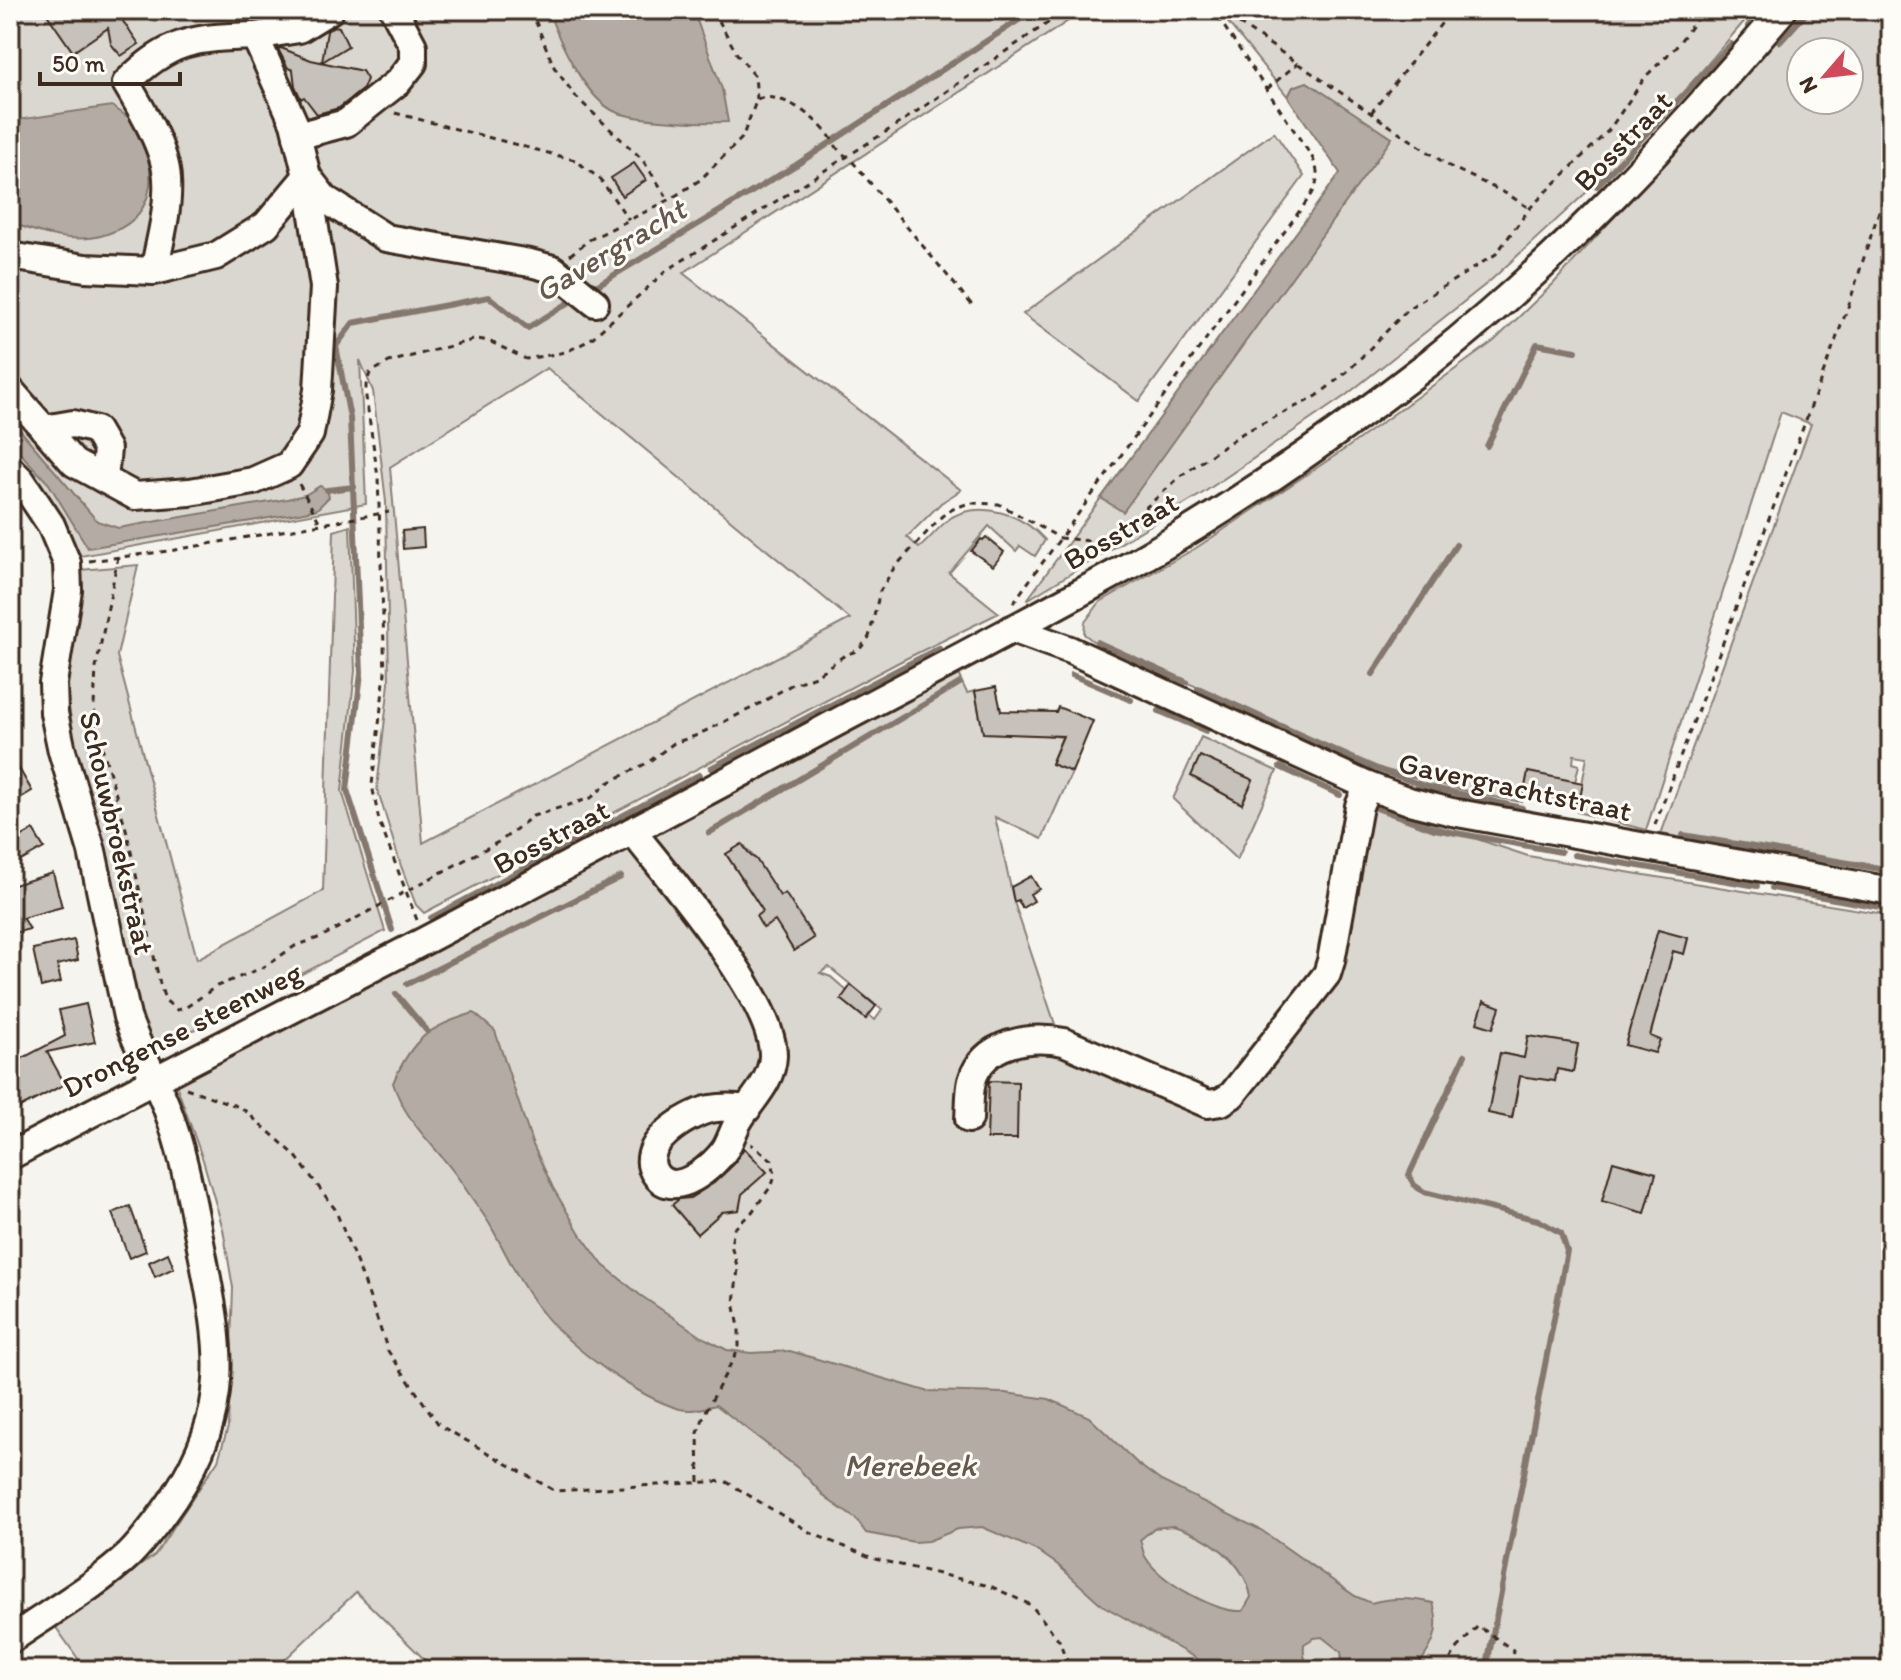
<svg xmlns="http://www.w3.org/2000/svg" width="1901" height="1680" font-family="Itim,sans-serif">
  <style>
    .green { fill: #dad6d0; stroke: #8a8077; stroke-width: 2; fill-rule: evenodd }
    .water { fill: #b4aca4; stroke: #84786e; stroke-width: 2; fill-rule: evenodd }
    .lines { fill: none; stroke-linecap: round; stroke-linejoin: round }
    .stream { stroke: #84786e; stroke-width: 6 }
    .building { fill: #c7c1bb; stroke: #3b2a1e; stroke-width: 2 }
    .minor-casing { stroke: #3b2a1e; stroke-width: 32 }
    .path { stroke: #3b2a1e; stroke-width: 3; stroke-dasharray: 6 6; stroke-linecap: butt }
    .minor { stroke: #fdfcf7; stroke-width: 26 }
    .labels { text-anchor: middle; stroke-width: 6; stroke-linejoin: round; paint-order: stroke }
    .street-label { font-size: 30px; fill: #3b2a1e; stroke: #fdfcf7 }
    .water-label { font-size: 32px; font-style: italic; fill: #65584d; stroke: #fdfcf7 }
  </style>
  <rect width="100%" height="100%" fill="#f5f4ee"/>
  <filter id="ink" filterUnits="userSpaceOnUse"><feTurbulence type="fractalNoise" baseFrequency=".0125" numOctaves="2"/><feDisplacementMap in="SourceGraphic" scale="16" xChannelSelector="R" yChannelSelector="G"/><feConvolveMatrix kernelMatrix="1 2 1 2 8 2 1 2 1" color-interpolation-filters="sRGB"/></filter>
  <g filter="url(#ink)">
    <!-- green -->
    <g class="green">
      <path d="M 10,10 L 1085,10 L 683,273 L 961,490 L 941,503 L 907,537 L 919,548 C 930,539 940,525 952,517 C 983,500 1023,515 1045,540 L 1035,556 L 1020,546 L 1016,551 L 989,526 L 949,573 L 999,613 L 901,661 L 424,913 L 416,905 L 401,866 L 377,788 L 389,683 L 386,502 L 373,391 L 360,360 L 366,504 L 81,556 L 34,475 L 10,449 ZM 547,368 L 850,619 L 423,843 L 390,467 Z"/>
      <path d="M 1218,10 L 1754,10 L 1639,144 L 1490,281 L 1345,396 L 1200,495 L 1027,600 L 1101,498 L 1123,511 L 1391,138 L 1307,82 L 1293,87 L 1288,97 Z"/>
      <path d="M 1803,10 L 1891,10 L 1891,873 L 1661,834 L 1811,424 L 1781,412 L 1646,830 L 1577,812 L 1587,757 L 1574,755 L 1573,763 L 1579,765 L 1575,782 L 1528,772 L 1522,802 L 1478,794 L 1382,769 L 1093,641 L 1084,634 L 1085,622 L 1100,602 L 1196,548 L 1348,447 L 1494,341 L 1553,284 ZM 1801,52 L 1849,52 L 1849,100 L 1801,100 Z"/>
      <path d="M 1274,132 L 1304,176 L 1139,401 L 1023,314 Z"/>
      <path d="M 350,526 L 355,671 L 342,791 L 385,931 L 157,1049 L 141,1020 L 77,758 L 67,694 L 80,570 L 138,565 L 117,656 L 197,959 L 323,891 L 334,531 Z"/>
      <path d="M 957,672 L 967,693 L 975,691 L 980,718 L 1045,735 L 1062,737 L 1051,764 L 1072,772 L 1042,839 L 995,817 L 1014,902 L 1062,1045 L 1207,1114 L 1218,1116 L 1229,1110 L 1343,969 L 1371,804 L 1528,856 L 1891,915 L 1891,1670 L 435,1670 L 356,1592 L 274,1670 L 86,1670 L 55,1626 L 155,1555 L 218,1460 L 228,1427 L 233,1288 L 223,1229 L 203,1160 L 176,1084 L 296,1024 ZM 743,844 L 757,861 L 773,901 L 775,921 L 764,928 L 763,911 L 726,854 ZM 1658,930 L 1688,939 L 1684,954 L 1673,951 L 1650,1036 L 1660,1040 L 1625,1045 ZM 829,967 L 882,1010 L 875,1020 L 869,1015 L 865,1019 L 842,999 L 847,991 L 831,977 L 820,973 ZM 1528,1036 L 1578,1044 L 1573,1072 L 1557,1069 L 1555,1081 ZM 1500,1053 L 1524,1058 L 1512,1118 L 1489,1113 ZM 1613,1162 L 1656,1173 L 1645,1213 L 1602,1201 Z"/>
      <path d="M 1201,737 L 1277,771 L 1237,860 L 1173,799 Z"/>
    </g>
    <!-- water -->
    <g class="water">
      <path d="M 548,10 L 693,10 L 722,89 L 728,122 C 704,123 637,121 616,112 C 586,100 558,39 548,10 Z"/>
      <path d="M 1307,82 L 1392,138 L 1123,512 L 1101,498 L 1340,173 L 1288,97 L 1293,87 Z"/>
      <path d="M 112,106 C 119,112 132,118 137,125 C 140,129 142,137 144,142 C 157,182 152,219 107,234 C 76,245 40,234 10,222 L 10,121 Z"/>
      <path d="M 10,418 L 97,521 L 118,528 L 287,499 L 305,495 L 320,486 L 327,490 L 329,497 L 317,509 L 299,513 L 88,548 L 49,484 L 10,442 Z"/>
      <path d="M 474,1013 L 495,1031 L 532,1143 L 553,1188 L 579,1232 L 603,1265 L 640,1295 L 702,1337 L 727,1350 L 751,1353 L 790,1351 L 926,1391 L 1005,1393 L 1049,1399 L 1089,1417 L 1138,1464 L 1161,1481 L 1261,1530 L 1355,1596 L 1371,1603 C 1392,1597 1411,1598 1433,1603 C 1442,1632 1432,1647 1415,1670 L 1335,1670 L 1343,1665 L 1341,1652 L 1322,1637 L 1314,1638 L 1304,1644 C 1303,1656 1304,1663 1315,1670 L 1217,1670 L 1102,1605 L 1058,1565 L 1038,1551 L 982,1527 L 958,1529 L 928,1541 L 914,1542 L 866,1533 L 856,1519 L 827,1499 L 799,1469 L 716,1405 C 705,1408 692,1412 680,1409 C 637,1397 570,1347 542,1312 C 520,1286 506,1252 489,1223 C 480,1209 470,1196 461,1182 C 437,1146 407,1126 393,1083 C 412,1039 429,1026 474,1013 ZM 1173,1526 C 1207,1535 1245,1561 1251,1597 L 1243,1611 C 1216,1613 1161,1582 1146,1558 C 1143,1554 1142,1545 1140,1540 L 1154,1528 Z"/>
    </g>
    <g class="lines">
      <!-- stream -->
      <g class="stream">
        <path d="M 1748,26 L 1762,10"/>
        <path d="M 1780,42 L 1809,10"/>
        <path d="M 1597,186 L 1731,44"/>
        <path d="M 591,289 L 796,165 L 1034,10"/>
        <path d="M 1487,446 L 1537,344 L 1576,351"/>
        <path d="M 327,490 L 354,487"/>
        <path d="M 1097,642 L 1186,682"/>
        <path d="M 1373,674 L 1456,545"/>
        <path d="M 1072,675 L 1131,700"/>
        <path d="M 1198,688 L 1363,764 L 1425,786 L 1522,808"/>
        <path d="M 1159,711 L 1206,731"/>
        <path d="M 1280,767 L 1340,795"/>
        <path d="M 711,768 L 939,648"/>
        <path d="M 1368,805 L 1434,829 L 1561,852"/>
        <path d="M 709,833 L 960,683"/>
        <path d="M 1683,835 L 1891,870"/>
        <path d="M 1574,855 L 1757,886"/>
        <path d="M 1772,888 L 1891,909"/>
        <path d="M 431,918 L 699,775"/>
        <path d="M 392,930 L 347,790 L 361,673 L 350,418 L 336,346 L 353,323 L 489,297 L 528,328 L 578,297"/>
        <path d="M 407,984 L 621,877"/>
        <path d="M 396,994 L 427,1031"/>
        <path d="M 1465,1055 L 1409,1175 L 1414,1185 L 1424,1192 L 1538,1220 L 1561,1233 L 1567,1251 L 1486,1670"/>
      </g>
    </g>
    <!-- building -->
    <g class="building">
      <path d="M 44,10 L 115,10 L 139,44 L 121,56 L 111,44 L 108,28 L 73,52 Z"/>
      <path d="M 334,26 L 339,27 L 348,46 L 322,62 L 327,31 Z"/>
      <path d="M 281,48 L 311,60 L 362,71 L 367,79 L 363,89 L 339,108 L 317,114 L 304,97 L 301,99 L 295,86 L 293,70 L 288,68 L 278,49 Z"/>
      <path d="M 634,163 L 646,180 L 622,196 L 611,178 Z"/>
      <path d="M 423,529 L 424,547 L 403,549 L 402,531 Z"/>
      <path d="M 986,537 L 1004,552 L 993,566 L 971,551 L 981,539 L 983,540 Z"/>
      <path d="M 996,687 L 1001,711 L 1056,712 L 1058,707 L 1093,721 L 1072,772 L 1051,764 L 1063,736 L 983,733 L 975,691 Z"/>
      <path d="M 10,753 L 32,791 L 10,804 Z"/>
      <path d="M 1200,756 L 1253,780 L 1242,804 L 1191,776 Z"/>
      <path d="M 1528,772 L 1583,783 L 1579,803 L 1524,792 Z"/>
      <path d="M 33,830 L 44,848 L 10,867 L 10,843 Z"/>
      <path d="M 742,844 L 751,856 L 756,859 L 780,896 L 785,893 L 814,938 L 794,951 L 775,921 L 763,928 L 756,916 L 763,911 L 726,854 Z"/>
      <path d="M 53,873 L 62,907 L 22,918 L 30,929 L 10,934 L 10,886 Z"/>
      <path d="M 1031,876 L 1039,889 L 1030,894 L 1034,901 L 1022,908 L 1018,900 L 1014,902 L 1011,887 Z"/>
      <path d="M 1658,930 L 1688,938 L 1684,954 L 1673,951 L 1650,1036 L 1660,1040 L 1655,1053 L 1625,1045 Z"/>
      <path d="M 74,940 L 78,960 L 57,965 L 61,982 L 41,987 L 33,949 Z"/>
      <path d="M 851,985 L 876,1006 L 866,1019 L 841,999 Z"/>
      <path d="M 1484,1001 L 1500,1007 L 1493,1028 L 1477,1023 Z"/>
      <path d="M 86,1004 L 95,1042 L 47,1052 L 65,1084 L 10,1113 L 10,1038 L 21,1059 L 65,1036 L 59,1010 Z"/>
      <path d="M 1528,1036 L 1578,1044 L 1573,1072 L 1557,1069 L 1555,1081 L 1520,1076 L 1512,1118 L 1488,1113 L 1500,1053 L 1524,1058 Z"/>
      <path d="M 989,1081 L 1018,1082 L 1017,1139 L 987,1139 Z"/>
      <path d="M 744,1148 L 767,1172 L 742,1194 L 739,1210 L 722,1212 L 697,1234 L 672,1205 L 679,1199 L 690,1198 L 714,1183 L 733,1165 Z"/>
      <path d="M 1613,1161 L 1656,1173 L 1645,1213 L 1602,1201 Z"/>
      <path d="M 130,1206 L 146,1251 L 129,1258 L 112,1213 Z"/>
      <path d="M 168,1253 L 174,1268 L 155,1277 L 149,1262 Z"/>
    </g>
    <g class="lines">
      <defs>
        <g id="minor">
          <path d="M 255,36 L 299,29 L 330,10"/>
          <path d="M 297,136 L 346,123 L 398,82 L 413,63 L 413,46 L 394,10"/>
          <path d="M 10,256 L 85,268 L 154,271 L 216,256 L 266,225 L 307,176 L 325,199 L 386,238 L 530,263 L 553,269 L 595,303"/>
          <path d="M 10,390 L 74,463 L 135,496 L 190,492 L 253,481 L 289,465 L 310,434 L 318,390 L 324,287 L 307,176 L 294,123 L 255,36 C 195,38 170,39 126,83 C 141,108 166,150 167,179 C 169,209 160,241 154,271"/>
          <path d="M 44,429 L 73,424 L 96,430 L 107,449 L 104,479"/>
          <path d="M 10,469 L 21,480 L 51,525 L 67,563 L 68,590 L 53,683 L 54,713 L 62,751 L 92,851 L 127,1017 C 138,1048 154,1076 166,1106 C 183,1150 191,1196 200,1242 C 220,1345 235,1404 174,1498 C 160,1518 146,1538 129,1555 C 96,1586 47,1614 10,1640"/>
          <path d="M 1012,629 L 1070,650 L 1368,786 L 1409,801 L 1452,812 L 1891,891"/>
          <path d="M 632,831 C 668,877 774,999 773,1056 C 772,1082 751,1100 739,1120 C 734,1129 731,1139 726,1148 C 715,1165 675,1201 656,1175 C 634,1146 688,1114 710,1109 C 723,1107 734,1107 747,1109"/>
          <path d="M 969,1119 C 970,1107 969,1093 972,1081 C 983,1042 1030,1035 1064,1042 L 1208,1104 L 1221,1102 L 1232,1095 L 1327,974 L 1331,961 L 1359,806 L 1368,786"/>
          <path d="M 10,1156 C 148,1082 288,1012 428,939 C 557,872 686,802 815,734 C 922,677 1030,621 1136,562 C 1238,504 1335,436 1428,364 C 1560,260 1674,138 1783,10"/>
        </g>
      </defs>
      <!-- minor casing -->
      <use href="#minor" class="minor-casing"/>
      <!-- path -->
      <g class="path">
        <path d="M 135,10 L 142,20"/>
        <path d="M 531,10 L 554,67 L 576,97 L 642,159 L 669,200"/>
        <path d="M 713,10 L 737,54 L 755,76 L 757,99"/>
        <path d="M 1219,10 L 1449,166 L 1509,195 L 1529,208"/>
        <path d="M 1534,10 L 1561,17 L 1578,18"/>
        <path d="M 1267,89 L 1298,63"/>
        <path d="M 395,113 L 575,160 L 600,179 L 629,220"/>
        <path d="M 1371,113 L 1452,10"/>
        <path d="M 570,255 L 589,240 L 669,200 L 700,180 L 742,138 L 757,99 C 781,91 812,115 827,133 C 832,138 834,144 838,149 C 842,154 848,157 852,161 L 972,305"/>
        <path d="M 299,484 L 320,523"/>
        <path d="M 118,557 L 96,668 L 94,706 L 96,726 L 126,829 L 160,984 L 165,1000 L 177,1010 L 185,1008 L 217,986 L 264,967 L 295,946 L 321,937 L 502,840 L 533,816 L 591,798 L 608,783 L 647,763 L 674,743 L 695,736 L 754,707 L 791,685 L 815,676 L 845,655 L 859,650 L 869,637 L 880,591 L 894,568 L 942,516 L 953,509 L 969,503 L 999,504 L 1060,538 L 1091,541 L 1103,537 L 1133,519 L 1182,475 L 1243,433 L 1317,396 L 1349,370 L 1409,308 L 1496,254 L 1530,208 L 1609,130 L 1646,76 L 1676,47 L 1703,10"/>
        <path d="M 89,561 L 169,551 L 389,512"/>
        <path d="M 1013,603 L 1312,194 C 1319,180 1319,171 1312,157 L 1213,10"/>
        <path d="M 1655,825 L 1848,307 L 1891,174"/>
        <path d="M 417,920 L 379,821 L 372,785 L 385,673 L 378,477 L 366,397 L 366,385 L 370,373 L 389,362 L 477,339 L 489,341 L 526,359 L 566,352 L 590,340 L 666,271 L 895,126 L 1067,10"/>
        <path d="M 186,1088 L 242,1108 L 295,1155 L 335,1209 L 365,1284 L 388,1351 L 439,1425 L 555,1491 L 725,1481 L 813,1534 L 875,1559 L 990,1586 L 1031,1605 L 1059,1640 L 1070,1670"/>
        <path d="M 699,1482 L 698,1433 L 705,1413 L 739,1348 L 739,1327 L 734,1302 L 738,1269 L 731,1245 L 734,1229 L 752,1212 L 772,1185 L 775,1176 L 772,1160 L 751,1144"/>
        <path d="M 1445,1670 L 1455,1651 L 1478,1626 L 1513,1650 L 1511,1670"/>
      </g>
      <!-- minor -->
      <use href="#minor" class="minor"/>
    </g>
  </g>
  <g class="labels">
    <!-- street labels -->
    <g class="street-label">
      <text transform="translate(1623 141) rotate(-46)" y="10">Bosstraat</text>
      <text transform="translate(1121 531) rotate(-30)" y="10">Bosstraat</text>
      <text transform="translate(1515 787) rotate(12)" y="10">Gavergrachtstraat</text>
      <text transform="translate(117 833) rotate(77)" y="10">Schouwbroekstraat</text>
      <text transform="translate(551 837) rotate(-28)" y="10">Bosstraat</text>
      <text transform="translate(182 1030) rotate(-27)" y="10">Drongense steenweg</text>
    </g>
    <!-- water labels -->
    <g class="water-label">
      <text transform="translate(610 250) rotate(-31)" y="11">Gavergracht</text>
      <text x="910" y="1476">Merebeek</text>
    </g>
  </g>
  <!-- margin -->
  <rect width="1901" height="1680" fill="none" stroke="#fdfcf7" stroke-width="40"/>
  <rect x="20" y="20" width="1861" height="1640" fill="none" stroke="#3b2a1e" stroke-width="3" filter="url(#ink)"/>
  <!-- north arrow -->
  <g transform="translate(1825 76) rotate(242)"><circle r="38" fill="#fdfcf7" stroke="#afa8a0" stroke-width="2"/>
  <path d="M0-6L14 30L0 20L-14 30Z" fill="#d1495b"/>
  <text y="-12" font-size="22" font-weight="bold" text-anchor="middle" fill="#3b2a1e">N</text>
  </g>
  <!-- scale -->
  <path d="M40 72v12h140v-12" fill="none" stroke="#3b2a1e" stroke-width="4"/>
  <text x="52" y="72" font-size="24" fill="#3b2a1e" stroke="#fdfcf7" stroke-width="6" paint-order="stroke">50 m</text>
</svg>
